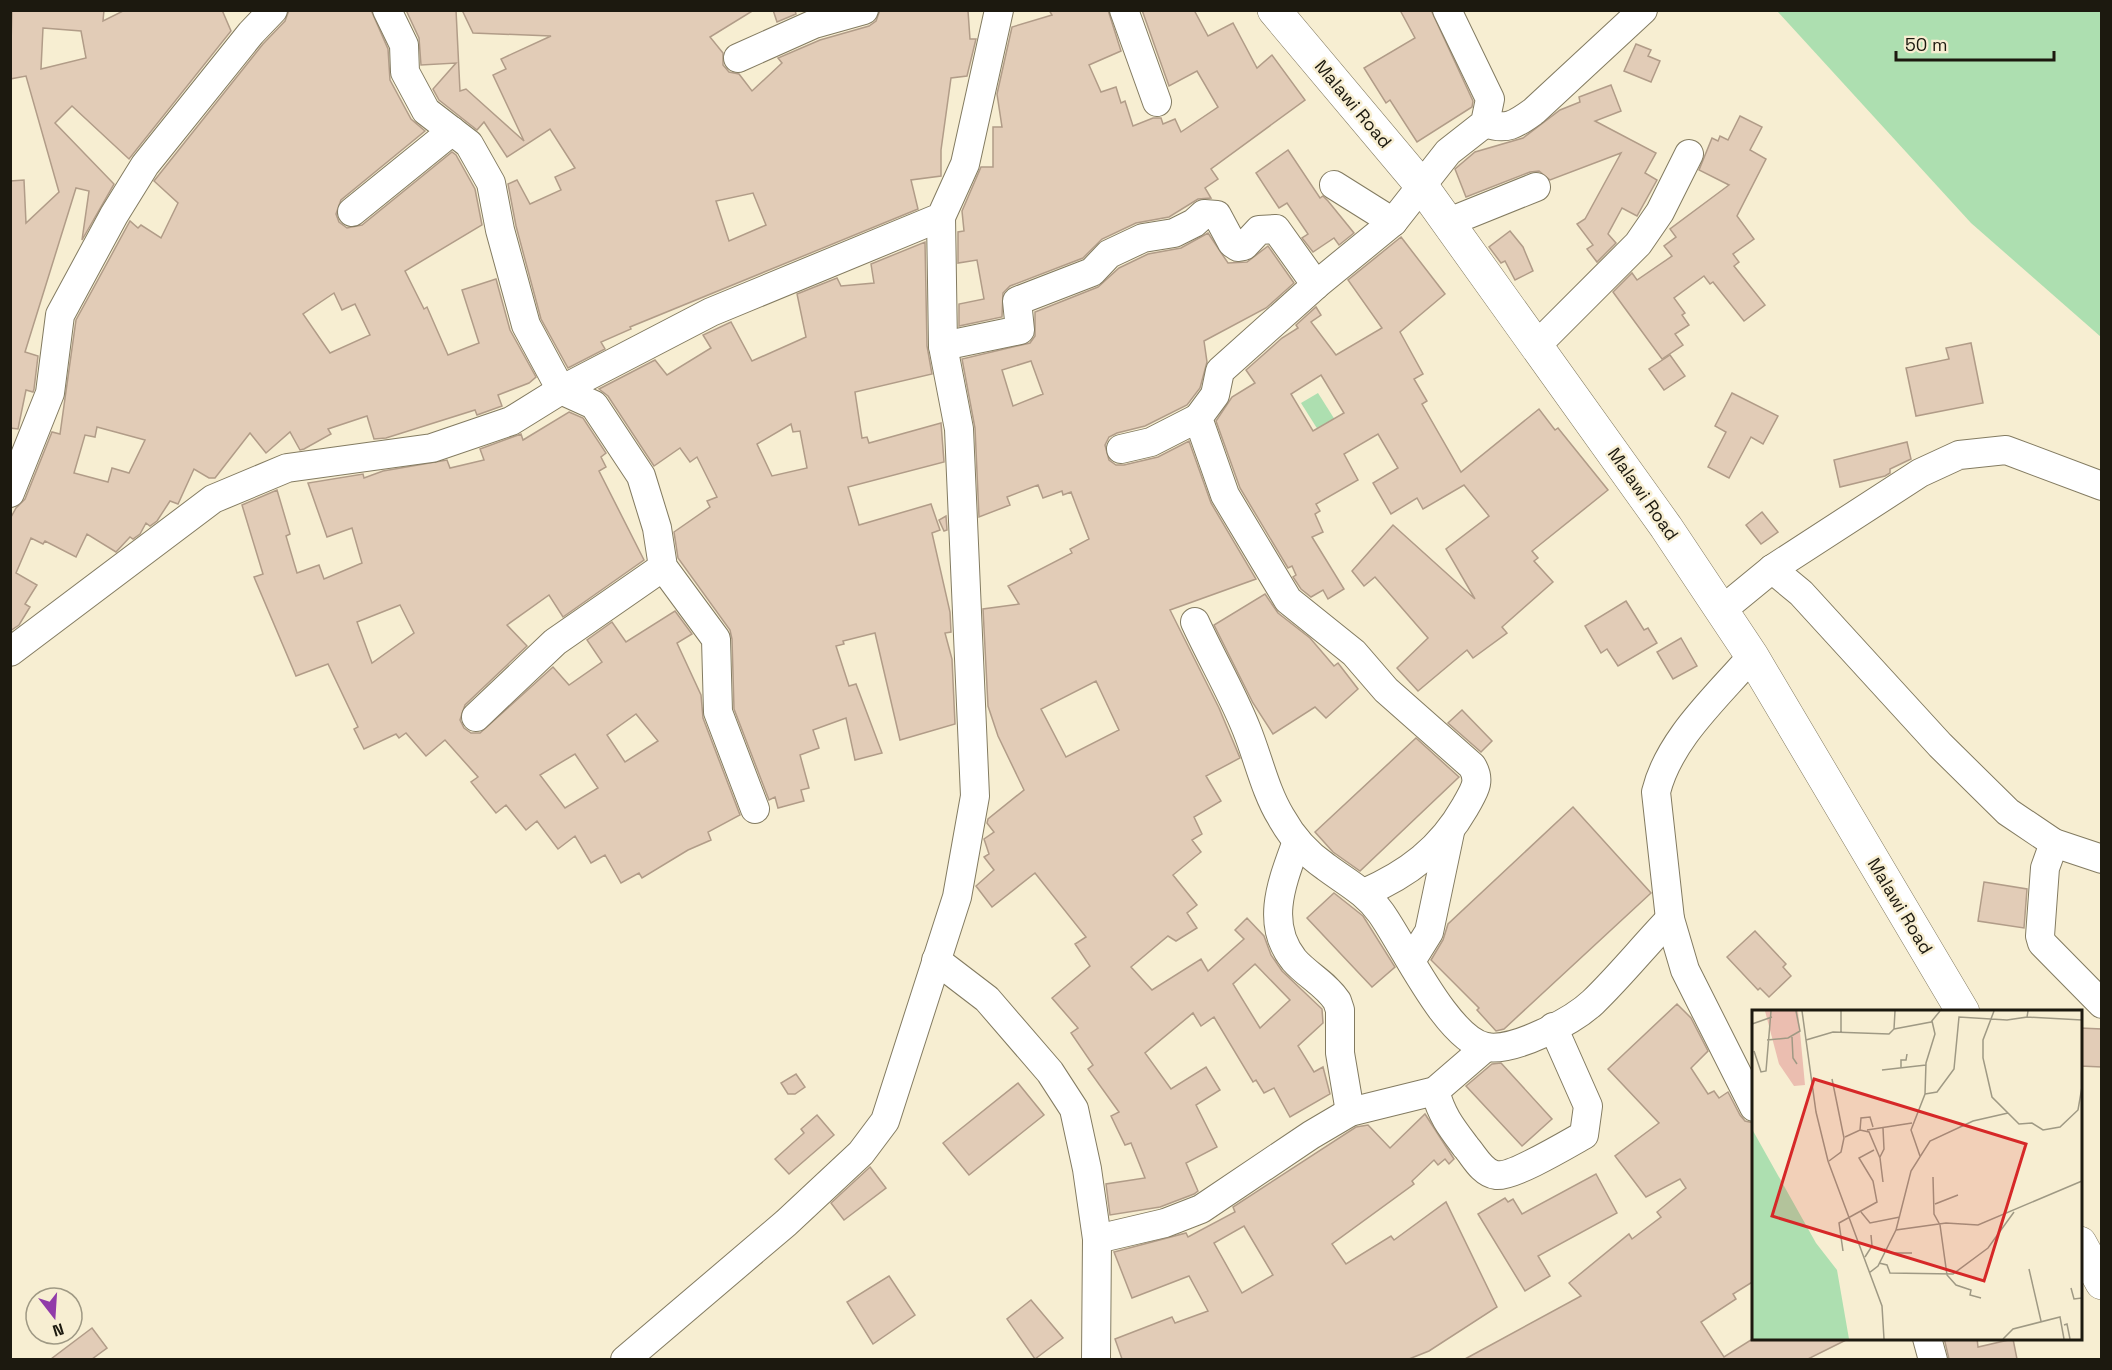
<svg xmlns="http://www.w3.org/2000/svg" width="2112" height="1370" font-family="'Space Grotesk',sans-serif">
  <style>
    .water { fill: #addfb0 }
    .building { fill: #e2ccb7; stroke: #b19c88; stroke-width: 1.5; fill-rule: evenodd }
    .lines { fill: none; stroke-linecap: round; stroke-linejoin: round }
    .minor-casing { stroke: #837b61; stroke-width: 30 }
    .major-casing { stroke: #837b61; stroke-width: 34 }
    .minor { stroke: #fff; stroke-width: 28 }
    .major { stroke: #fff; stroke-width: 33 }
    .labels { text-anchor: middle; stroke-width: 5; stroke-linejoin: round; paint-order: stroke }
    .street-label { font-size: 18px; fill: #1c190f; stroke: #f7eed2 }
    .inset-road { fill: none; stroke: #9f9984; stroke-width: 1.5 }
    .view { fill: #d62828; fill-opacity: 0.15; stroke: #d62828; stroke-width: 3 }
    .inset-edge { fill: none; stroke: #1c190f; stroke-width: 3 }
  </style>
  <rect width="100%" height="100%" fill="#f7eed2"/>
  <!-- water -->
  <g class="water">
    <path d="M 1777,11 L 2101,11 L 2101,337 L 1971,223 Z"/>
    <path d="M 1318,393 L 1342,431 L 1325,441 L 1301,403 Z"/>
  </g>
  <!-- building -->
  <g class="building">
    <path d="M 12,10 L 104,10 L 103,21 L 125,10 L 222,10 L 231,31 L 129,159 L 72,106 L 55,123 L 114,184 L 82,240 L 89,191 L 76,188 L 25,352 L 38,356 L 34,389 L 33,392 L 26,390 L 18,429 L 10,428 L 10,181 L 24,180 L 26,223 L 59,192 L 26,76 L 10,79 ZM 43,28 L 81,31 L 86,58 L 41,69 Z"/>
    <path d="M 289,10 L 371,10 L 388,49 L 390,80 L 411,119 L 425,131 L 341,200 L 336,214 L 339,222 L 347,228 L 362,225 L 452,152 L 456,155 L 475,189 L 482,225 L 405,271 L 424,309 L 427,307 L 448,355 L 479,343 L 462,290 L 496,279 L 510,330 L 536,377 L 529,383 L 498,395 L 502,406 L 477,415 L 475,410 L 386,438 L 374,439 L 367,416 L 328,429 L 331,434 L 304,449 L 300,450 L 290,432 L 266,453 L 250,433 L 215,478 L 209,478 L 194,469 L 178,504 L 170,501 L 157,521 L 150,526 L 146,523 L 140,534 L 133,539 L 130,537 L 116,552 L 87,534 L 76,557 L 45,541 L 43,544 L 31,538 L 16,573 L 37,585 L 25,604 L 30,607 L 19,625 L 10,631 L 10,519 L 16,508 L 25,499 L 52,432 L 60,434 L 76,320 L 130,221 L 138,228 L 141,225 L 161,238 L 178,203 L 154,181 L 263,44 L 285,21 ZM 334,293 L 342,310 L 355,304 L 370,335 L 330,353 L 303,314 ZM 97,427 L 145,440 L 129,473 L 112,468 L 108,482 L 74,473 L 85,435 L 95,437 Z"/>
    <path d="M 406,10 L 456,10 L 460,91 L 466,89 L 524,141 L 493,75 L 506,69 L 501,59 L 551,36 L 473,33 L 462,10 L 754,10 L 710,37 L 723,53 L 723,65 L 729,72 L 739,74 L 752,91 L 782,63 L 778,58 L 820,40 L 869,26 L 876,21 L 880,10 L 968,11 L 970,39 L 976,39 L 967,76 L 951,78 L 941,150 L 941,176 L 911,180 L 918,209 L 630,327 L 631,329 L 601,342 L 605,349 L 568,368 L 541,319 L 516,226 L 508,184 L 517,180 L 530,204 L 561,190 L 555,177 L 575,168 L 550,129 L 507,157 L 484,122 L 477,130 L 439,100 L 433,89 L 456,63 L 421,65 L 419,38 ZM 753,193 L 766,225 L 729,241 L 716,201 Z"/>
    <path d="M 773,10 L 795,10 L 796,14 L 777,22 Z"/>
    <path d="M 1049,10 L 1108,10 L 1121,51 L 1089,65 L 1101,92 L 1116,87 L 1121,103 L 1125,101 L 1133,126 L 1153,118 L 1161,118 L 1163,124 L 1175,119 L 1181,132 L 1218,107 L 1197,71 L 1169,86 L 1142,10 L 1194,10 L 1208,36 L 1233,23 L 1257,68 L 1272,55 L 1305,100 L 1211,169 L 1218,179 L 1205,188 L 1211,198 L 1198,199 L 1169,217 L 1136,223 L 1102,239 L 1083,258 L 1010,286 L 1003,293 L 1002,317 L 959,326 L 959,304 L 984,299 L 977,260 L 958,263 L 958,232 L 964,231 L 962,211 L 981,167 L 993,167 L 993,127 L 1002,127 L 997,94 L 1012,27 L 1052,15 Z"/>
    <path d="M 1400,10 L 1431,10 L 1473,101 L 1472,107 L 1417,142 L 1390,100 L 1386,103 L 1364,68 L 1415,38 Z"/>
    <path d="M 1636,44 L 1651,50 L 1648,56 L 1660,61 L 1651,82 L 1624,71 Z"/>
    <path d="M 1611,85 L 1621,111 L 1595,121 L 1656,153 L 1645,173 L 1657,180 L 1637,216 L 1622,208 L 1608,234 L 1616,243 L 1597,262 L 1587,249 L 1593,245 L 1577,224 L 1585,219 L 1621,153 L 1550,180 L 1539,171 L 1530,172 L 1466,197 L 1455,169 L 1475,152 L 1523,138 L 1560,110 L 1580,102 L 1579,97 Z"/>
    <path d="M 1740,116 L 1762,127 L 1750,150 L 1766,159 L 1737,216 L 1754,239 L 1733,254 L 1739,262 L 1734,266 L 1765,305 L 1744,321 L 1713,282 L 1710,284 L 1704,276 L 1674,298 L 1685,313 L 1682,315 L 1689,325 L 1675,334 L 1683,345 L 1662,359 L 1613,292 L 1632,273 L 1637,280 L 1672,256 L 1664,246 L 1676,237 L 1670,229 L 1729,185 L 1699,170 L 1712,138 L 1718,141 L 1720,136 L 1728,140 Z"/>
    <path d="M 1288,150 L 1320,198 L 1323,196 L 1328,201 L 1354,233 L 1339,245 L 1334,238 L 1313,252 L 1302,238 L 1308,234 L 1287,203 L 1279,208 L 1256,173 Z"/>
    <path d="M 1510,231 L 1523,247 L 1533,271 L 1515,280 L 1505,261 L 1501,263 L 1489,247 Z"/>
    <path d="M 1208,233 L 1228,263 L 1247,262 L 1268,246 L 1294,283 L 1266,308 L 1204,341 L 1207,362 L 1200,388 L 1187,405 L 1145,426 L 1117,433 L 1109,437 L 1105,445 L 1109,460 L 1116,465 L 1124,465 L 1158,457 L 1189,441 L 1211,503 L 1256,579 L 1170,610 L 1219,708 L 1240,758 L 1206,776 L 1221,801 L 1194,817 L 1202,834 L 1192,840 L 1201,852 L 1173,875 L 1197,905 L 1187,913 L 1197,928 L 1176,941 L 1168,936 L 1131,967 L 1152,990 L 1201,959 L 1208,971 L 1244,939 L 1235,930 L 1247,918 L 1264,936 L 1271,955 L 1282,971 L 1322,1009 L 1323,1023 L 1298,1046 L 1314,1072 L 1323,1067 L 1330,1094 L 1290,1117 L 1274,1088 L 1264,1093 L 1256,1080 L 1253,1082 L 1214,1017 L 1201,1026 L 1193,1013 L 1145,1053 L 1171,1089 L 1206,1067 L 1220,1090 L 1196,1105 L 1217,1147 L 1186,1163 L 1198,1191 L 1194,1194 L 1160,1207 L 1110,1215 L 1106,1184 L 1145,1178 L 1131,1143 L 1125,1145 L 1111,1116 L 1119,1112 L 1088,1069 L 1093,1065 L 1071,1033 L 1078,1028 L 1052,998 L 1090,966 L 1075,944 L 1086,937 L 1035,873 L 992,907 L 976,886 L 994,870 L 984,857 L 989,854 L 984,839 L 994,832 L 987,823 L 988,819 L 1024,790 L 998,736 L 988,706 L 983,609 L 1019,604 L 1008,586 L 1072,553 L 1070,549 L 1089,539 L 1071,492 L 1063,495 L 1062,491 L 1043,498 L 1038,485 L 1007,497 L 1010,505 L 979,517 L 975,428 L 962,359 L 1030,343 L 1035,336 L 1035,312 L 1098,287 L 1119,268 L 1148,254 L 1181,248 ZM 1031,361 L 1043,394 L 1013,406 L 1002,370 ZM 1096,681 L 1119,730 L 1066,757 L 1041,709 ZM 1255,964 L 1290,1000 L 1260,1028 L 1233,984 Z"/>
    <path d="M 1401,237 L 1445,294 L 1400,332 L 1423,374 L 1414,379 L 1427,401 L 1422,404 L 1461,472 L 1539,409 L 1555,430 L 1558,428 L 1608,490 L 1532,551 L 1538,558 L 1534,561 L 1553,582 L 1502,627 L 1507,633 L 1473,658 L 1467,650 L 1418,691 L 1397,668 L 1428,638 L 1375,577 L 1364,586 L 1352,571 L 1393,525 L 1475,599 L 1446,549 L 1489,516 L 1464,485 L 1423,509 L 1417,498 L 1391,514 L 1373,483 L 1398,468 L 1378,434 L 1344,454 L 1358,480 L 1316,504 L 1320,511 L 1315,514 L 1323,532 L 1312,537 L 1344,589 L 1328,599 L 1323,590 L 1311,597 L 1301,589 L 1293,577 L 1296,575 L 1292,566 L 1288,568 L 1240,488 L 1216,421 L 1232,397 L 1255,383 L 1246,370 L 1282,338 L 1298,328 L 1296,325 L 1316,307 L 1321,315 L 1311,322 L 1336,355 L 1382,328 L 1348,280 ZM 1321,375 L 1344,413 L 1313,431 L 1291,394 Z"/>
    <path d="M 925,242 L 927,346 L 932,374 L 855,392 L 862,438 L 867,437 L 869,443 L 941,423 L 944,462 L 848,487 L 859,525 L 931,504 L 940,530 L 932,533 L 950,612 L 951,632 L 945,633 L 952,659 L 955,724 L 900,740 L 875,633 L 843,641 L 844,644 L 836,646 L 849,686 L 856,684 L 882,753 L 855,760 L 846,718 L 813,730 L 819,748 L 800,755 L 809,788 L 801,790 L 804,801 L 778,808 L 775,797 L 769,800 L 734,709 L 732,639 L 730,630 L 678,558 L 674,532 L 710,507 L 707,501 L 717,497 L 697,457 L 690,462 L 680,448 L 654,466 L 608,396 L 599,389 L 655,360 L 667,375 L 711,348 L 703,335 L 731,322 L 752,361 L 806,337 L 797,294 L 837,278 L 841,286 L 874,283 L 871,264 ZM 791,424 L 793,432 L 800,431 L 807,468 L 772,476 L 757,444 Z"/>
    <path d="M 1971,343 L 1983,403 L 1916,416 L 1906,368 L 1949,359 L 1946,348 Z"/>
    <path d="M 1670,355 L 1685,376 L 1664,390 L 1649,369 Z"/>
    <path d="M 1732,393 L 1778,416 L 1763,444 L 1751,437 L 1729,478 L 1708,467 L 1726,432 L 1715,426 Z"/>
    <path d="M 569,412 L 583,418 L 606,453 L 601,457 L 606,467 L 599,471 L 644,560 L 563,617 L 549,595 L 507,625 L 527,646 L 465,705 L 460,720 L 464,728 L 471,733 L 480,733 L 553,667 L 569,685 L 602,662 L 587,640 L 612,622 L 626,642 L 675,611 L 692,634 L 677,643 L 701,695 L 703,718 L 740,815 L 708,832 L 711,840 L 688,850 L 642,878 L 639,873 L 621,883 L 605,855 L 591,863 L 575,836 L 558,849 L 537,821 L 526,830 L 506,805 L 496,813 L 471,782 L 478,777 L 445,740 L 426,756 L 406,733 L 399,738 L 396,734 L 364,749 L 354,729 L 358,727 L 328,664 L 296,676 L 254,577 L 263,574 L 242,505 L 277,490 L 290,534 L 286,536 L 297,573 L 319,565 L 324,579 L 362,563 L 352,528 L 327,537 L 308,483 L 363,474 L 364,478 L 383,471 L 447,460 L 450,468 L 484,460 L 480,449 L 521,434 L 523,440 ZM 400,605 L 414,633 L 372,663 L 357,622 ZM 636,714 L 658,741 L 625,762 L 607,735 ZM 575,754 L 598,788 L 565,808 L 540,775 Z"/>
    <path d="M 1907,442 L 1911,459 L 1890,469 L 1890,473 L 1885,476 L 1840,487 L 1834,460 Z"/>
    <path d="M 1762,512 L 1778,532 L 1761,544 L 1746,525 Z"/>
    <path d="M 946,516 L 947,530 L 944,531 L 939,520 Z"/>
    <path d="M 1265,594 L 1278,613 L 1310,638 L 1334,666 L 1338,663 L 1358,689 L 1326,718 L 1315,707 L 1273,734 L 1253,703 L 1214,625 Z"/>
    <path d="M 1626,601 L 1644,630 L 1648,628 L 1657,643 L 1618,666 L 1607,649 L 1601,653 L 1585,626 Z"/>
    <path d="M 1681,638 L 1697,666 L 1673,679 L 1657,652 Z"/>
    <path d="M 1462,710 L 1492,741 L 1481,752 L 1448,723 Z"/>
    <path d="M 1416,738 L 1459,777 L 1360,871 L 1333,852 L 1315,832 Z"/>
    <path d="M 1573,807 L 1651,893 L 1504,1029 L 1496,1031 L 1477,1010 L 1479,1008 L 1431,960 L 1443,940 L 1448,924 Z"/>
    <path d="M 1984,882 L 2027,889 L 2024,928 L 1978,921 Z"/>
    <path d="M 1334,893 L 1363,916 L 1395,967 L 1372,987 L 1307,918 Z"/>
    <path d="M 1755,931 L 1786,964 L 1783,967 L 1791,976 L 1769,997 L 1760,988 L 1758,990 L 1727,957 Z"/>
    <path d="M 1677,1004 L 1691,1018 L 1708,1051 L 1691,1068 L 1708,1094 L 1714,1091 L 1719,1098 L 1728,1092 L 1740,1115 L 1745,1121 L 1754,1123 L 1754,1281 L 1733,1294 L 1736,1299 L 1701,1322 L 1724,1357 L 1754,1338 L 1850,1338 L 1808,1359 L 1465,1359 L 1581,1296 L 1569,1283 L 1629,1234 L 1632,1239 L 1661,1217 L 1657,1212 L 1686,1188 L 1680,1179 L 1646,1197 L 1615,1156 L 1659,1123 L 1608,1069 Z"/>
    <path d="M 2080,1028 L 2102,1029 L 2102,1067 L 2080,1066 Z"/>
    <path d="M 1501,1063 L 1552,1119 L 1522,1146 L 1466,1086 L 1492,1064 Z"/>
    <path d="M 796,1074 L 805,1087 L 795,1094 L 788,1094 L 781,1083 Z"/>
    <path d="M 1018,1083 L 1044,1115 L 969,1175 L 943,1143 Z"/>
    <path d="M 1425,1114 L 1454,1159 L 1449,1164 L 1445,1159 L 1438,1165 L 1434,1160 L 1412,1181 L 1414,1184 L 1332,1244 L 1346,1264 L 1391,1236 L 1394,1240 L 1446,1202 L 1497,1307 L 1429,1351 L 1409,1359 L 1122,1359 L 1115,1339 L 1172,1317 L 1175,1323 L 1208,1311 L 1189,1276 L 1132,1298 L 1114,1252 L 1186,1233 L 1188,1237 L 1235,1212 L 1233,1207 L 1356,1127 L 1368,1125 L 1390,1148 ZM 1244,1226 L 1273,1275 L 1242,1293 L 1214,1243 Z"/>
    <path d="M 817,1115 L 834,1135 L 789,1174 L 775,1159 L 804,1133 L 801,1129 Z"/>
    <path d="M 870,1167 L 886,1188 L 844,1220 L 831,1203 Z"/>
    <path d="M 1596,1174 L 1617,1213 L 1538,1256 L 1550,1276 L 1525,1291 L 1478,1214 L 1505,1198 L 1508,1202 L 1513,1199 L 1522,1214 Z"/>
    <path d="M 889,1276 L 915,1315 L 873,1344 L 847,1302 Z"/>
    <path d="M 1031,1300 L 1063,1338 L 1035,1359 L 1007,1319 Z"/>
    <path d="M 92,1328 L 107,1348 L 92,1359 L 51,1359 Z"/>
    <path d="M 1944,1338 L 1977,1338 L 1978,1347 L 2013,1339 L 2017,1359 L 1949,1359 Z"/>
  </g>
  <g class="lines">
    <defs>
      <g id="minor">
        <path d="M 387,10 L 404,45 L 405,72 L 426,111 L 469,144 L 491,183 L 500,230 L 526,325 L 561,390 L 594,405 L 641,476 L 657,528 L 663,567 L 716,639 L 718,712 L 755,809"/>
        <path d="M 1124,10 L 1157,102"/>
        <path d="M 738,58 L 814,24 L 864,10"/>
        <path d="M 1485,123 C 1507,131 1516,124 1534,111 L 1643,10"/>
        <path d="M 1334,185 L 1393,222"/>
        <path d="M 352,212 L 452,131"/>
        <path d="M 1449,222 L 1536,187"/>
        <path d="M 1537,345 L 1638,244 L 1660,212 L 1689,154"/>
        <path d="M 943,346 L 1020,330 L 1017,301 L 1092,272 L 1109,254 L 1143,238 L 1174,233 L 1194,223 L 1204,214 L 1217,215 L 1232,243 L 1238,247 L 1244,246 L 1259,230 L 1276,229 L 1316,285"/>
        <path d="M 1121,449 L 1151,442 L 1198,418"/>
        <path d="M 10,493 L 50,393 L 60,315 L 114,215 L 145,165 L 251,33 L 273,10"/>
        <path d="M 1772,569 L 1801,593 L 1940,745 L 2008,812 L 2054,843 L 2102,859"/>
        <path d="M 1722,610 L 1772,569 L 1920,473 L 1959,455 L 2006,450 L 2102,486"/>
        <path d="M 1195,622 C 1211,657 1232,693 1246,728 C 1258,757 1265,791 1281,817 C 1292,837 1307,854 1326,867 C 1346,882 1366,892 1381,913 C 1404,945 1447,1039 1486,1047 C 1514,1052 1573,1021 1593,1002 C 1620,976 1644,946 1670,919"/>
        <path d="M 10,652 L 213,499 L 287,468 L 432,448 L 511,421 L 561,390 L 711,312 L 941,217 L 965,164 L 999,10"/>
        <path d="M 1752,656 C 1717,697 1669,739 1656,792 L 1670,919 L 1685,970 L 1754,1107"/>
        <path d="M 476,717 L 555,642 L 663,567"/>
        <path d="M 1297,841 C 1283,880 1264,923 1294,960 C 1307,975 1326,984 1337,1001 L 1340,1010 L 1340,1053 L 1350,1112"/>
        <path d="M 2054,843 L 2045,868 L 2040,936 L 2042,943 L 2102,1004"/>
        <path d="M 1364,893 C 1408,874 1441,849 1465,807 C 1473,792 1482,782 1472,766 L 1386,690 L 1354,653 L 1288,600 L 1225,495 L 1198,418 L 1215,395 L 1220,371 L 1316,285 L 1393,222 L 1448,152 L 1485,123 L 1490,99 L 1447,10"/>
        <path d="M 936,960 L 987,999 L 1050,1072 L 1074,1109 L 1087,1169 L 1097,1239 L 1096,1360"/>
        <path d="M 1411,961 L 1429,932 L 1450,832"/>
        <path d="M 1435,1091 C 1442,1116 1451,1127 1466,1147 C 1474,1156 1482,1173 1496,1175 C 1511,1178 1568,1144 1584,1135 L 1588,1106 L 1553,1027"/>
        <path d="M 1097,1239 L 1165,1223 L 1201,1209 L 1311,1135 L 1350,1112 L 1435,1091 L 1486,1047"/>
        <path d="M 1927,1338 L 1933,1360"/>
        <path d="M 625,1360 L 786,1223 L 861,1153 L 885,1121 L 957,897 L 975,796 L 959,429 L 943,346 L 941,217"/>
      </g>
      <g id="major">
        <path d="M 1274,10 L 1421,185 L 1666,527 L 1752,656 L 1963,1012"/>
        <path d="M 2080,1243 L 2102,1283"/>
      </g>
    </defs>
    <!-- minor casing -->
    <use href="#minor" class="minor-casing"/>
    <!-- major casing -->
    <use href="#major" class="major-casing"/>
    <!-- minor -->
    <use href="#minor" class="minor"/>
    <!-- major -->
    <use href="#major" class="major"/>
  </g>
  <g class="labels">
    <!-- street labels -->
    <g class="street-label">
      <text transform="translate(1353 104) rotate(50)" y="6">Malawi Road</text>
      <text transform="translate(1643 494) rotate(55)" y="6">Malawi Road</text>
      <text transform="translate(1900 906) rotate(59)" y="6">Malawi Road</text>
    </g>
  </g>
  <!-- overview -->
  <g transform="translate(1752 1010)">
    <rect width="330" height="330" fill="#f7eed2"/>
    <path d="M 13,1 L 46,1 L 53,75 L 42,76 L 27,54 Z" fill="#ebbeb0"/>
    <path d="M 0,119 L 64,233 L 85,260 L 97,329 L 0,329 Z" fill="#addfb0"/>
    <path class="inset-road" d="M 50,1 L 64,102 L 76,151 L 130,296 L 132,329M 89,1 L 89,23M 242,1 L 231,30 L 231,48 L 240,87 L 267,114 L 280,113 L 291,120 L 308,117 L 326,100 L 330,77M 275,7 L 330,10M 0,14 L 20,7M 142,19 L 179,12 L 188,1M 40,27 L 41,48 L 45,54M 15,30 L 36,28 L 48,21 L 44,1M 54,30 L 81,22 L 137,24 L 142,19 L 143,1M 2,41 L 9,62 L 14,61 L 19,1M 149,58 L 149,50 L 154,50 L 155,44M 130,60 L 174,55M 173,84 L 185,82 L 202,59 L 207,7 L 255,10 L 275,7 L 276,1M 108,120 L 109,108 L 118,107 L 121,117M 115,120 L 160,113M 93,127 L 108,120 L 117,122 L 128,148 L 131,172M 168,146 L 159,120 L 173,84 L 174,53 L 183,24 L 180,11M 128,147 L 132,139 L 131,118M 77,151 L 89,142 L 92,128 L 80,69M 181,167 L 182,204 L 188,215 L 195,265 L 204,275 L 219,280 L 218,285 L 229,288M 183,194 L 206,185M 109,202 L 118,213 L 148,207M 144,220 L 159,161 L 178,131 L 221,111 L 256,103M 132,239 L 141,243 L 160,243M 91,241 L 87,213 L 125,192 L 121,171 L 107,148 L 122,140M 113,247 L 120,236 L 119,225M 127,253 L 135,255 L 138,263 L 201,264 L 236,238 L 262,202M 277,259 L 289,311M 117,263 L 126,256 L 144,220 L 194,213 L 226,215 L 330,171M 319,278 L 322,289 L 330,288M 312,315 L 315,314 L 318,329M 251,329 L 261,319 L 308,307 L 312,329"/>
    <path class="view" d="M 62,69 L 274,134 L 232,271 L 20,206 Z"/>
    <rect width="330" height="330" class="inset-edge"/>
  </g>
  <!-- border -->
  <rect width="2112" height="1370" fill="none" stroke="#1c190f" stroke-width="24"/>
  <!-- north arrow -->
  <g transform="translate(54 1316) rotate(163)"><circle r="28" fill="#f7eed2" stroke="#9f9984" stroke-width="1.5"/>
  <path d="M0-4.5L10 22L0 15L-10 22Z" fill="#913ba9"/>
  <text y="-9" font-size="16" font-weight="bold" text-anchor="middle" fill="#1c190f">N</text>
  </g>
  <!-- scale -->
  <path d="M1896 51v9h158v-9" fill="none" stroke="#1c190f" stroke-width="3"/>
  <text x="1905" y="51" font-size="18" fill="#1c190f" stroke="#f7eed2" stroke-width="4.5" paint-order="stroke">50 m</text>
</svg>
